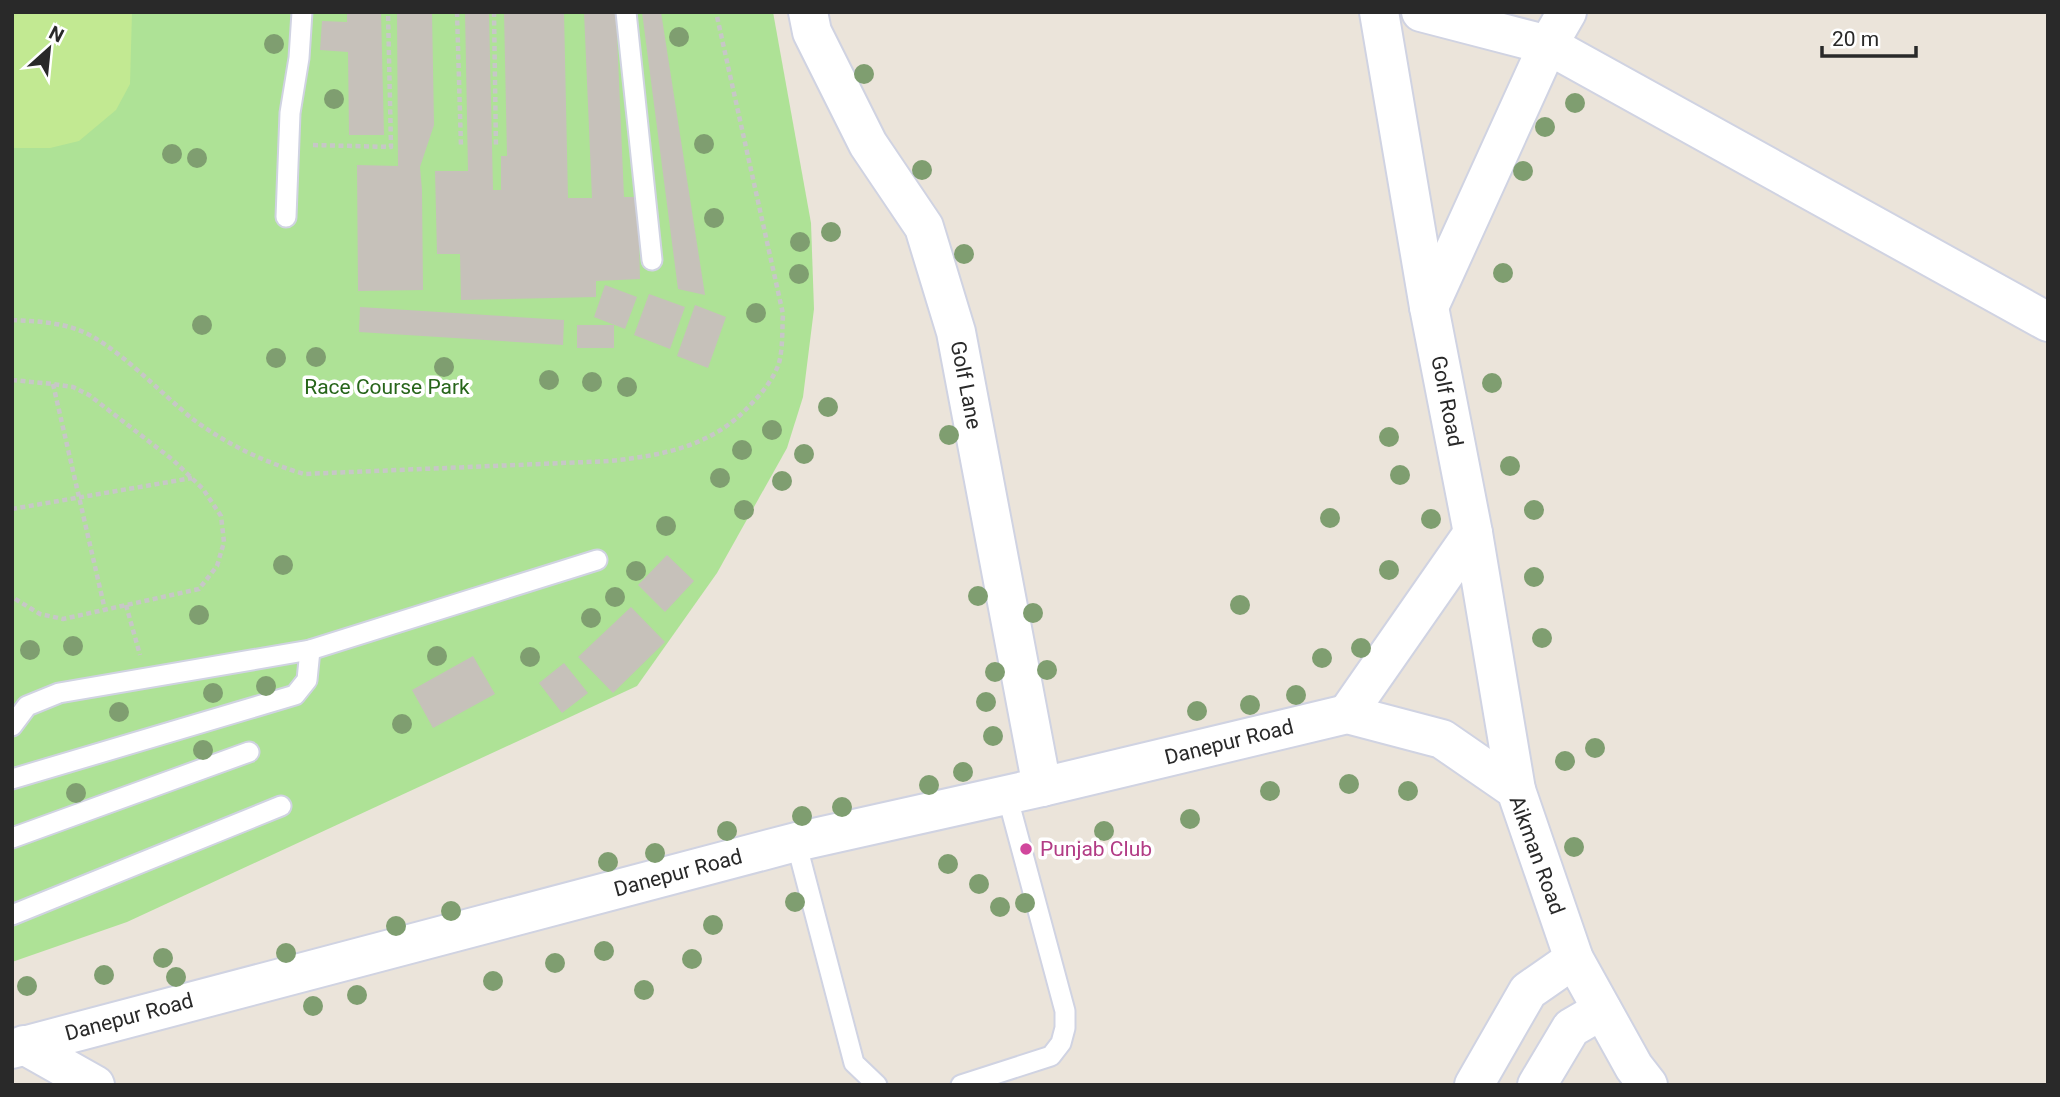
<svg xmlns="http://www.w3.org/2000/svg" width="2060" height="1097" font-family="Roboto,sans-serif">
  <style>
    .green { fill: #aee296 }
    .pitch { fill: #c2e992 }
    .building { fill: #c6c1ba }
    .lines { fill: none; stroke-linecap: round; stroke-linejoin: round }
    .lane-casing { stroke: #d0d3e2; stroke-width: 23 }
    .street-casing { stroke: #d0d3e2; stroke-width: 42 }
    .path { stroke: #c7c7c7; stroke-width: 4.5; stroke-dasharray: 5 3.5; stroke-linecap: butt }
    .lane { stroke: #fff; stroke-width: 19 }
    .street { stroke: #fff; stroke-width: 38 }
    .tree { fill: #7f9e70 }
    .hotel-dot { fill: #d1479c; stroke: #fff; stroke-width: 2.5 }
    .labels { text-anchor: middle; stroke-width: 7; stroke-linejoin: round; paint-order: stroke }
    .street-label { font-size: 21px; fill: #292929; stroke: #fff }
    .park-label { font-size: 21px; fill: #27651a; stroke: #fff }
    .hotel-label { font-size: 21px; fill: #b23c85; stroke: #fff; text-anchor: start }
  </style>
  <rect width="100%" height="100%" fill="#ebe4da"/>
  <!-- green -->
  <path class="green" d="M 12,12 L 773,12 L 811,223 L 814,309 L 803,397 L 787,448 L 717,573 L 637,686 L 127,922 L 12,962 Z"/>
  <!-- pitch -->
  <path class="pitch" d="M 12,12 L 132,12 L 130,84 L 116,110 L 79,141 L 50,148 L 12,148 Z"/>
  <!-- building -->
  <g class="building">
    <path d="M 347,12 L 381,12 L 384,135 L 349,135 L 348,52 L 320,50 L 322,21 L 347,22 Z"/>
    <path d="M 397,12 L 432,12 L 434,125 L 420,167 L 422,190 L 423,290 L 358,291 L 357,165 L 398,166 Z"/>
    <path d="M 465,12 L 489,12 L 493,190 L 501,190 L 501,156 L 507,156 L 504,12 L 564,12 L 568,198 L 592,198 L 584,12 L 616,12 L 624,197 L 638,197 L 640,279 L 596,281 L 596,297 L 461,300 L 460,254 L 437,254 L 435,171 L 468,171 Z"/>
    <path d="M 642,12 L 661,12 L 705,295 L 678,289 Z"/>
    <path d="M 605,285 L 637,297 L 625,329 L 594,317 Z"/>
    <path d="M 649,294 L 685,307 L 670,349 L 634,335 Z"/>
    <path d="M 695,305 L 726,317 L 708,368 L 677,356 Z"/>
    <path d="M 360,307 L 564,320 L 563,345 L 359,332 Z"/>
    <rect x="577" y="325" width="37" height="23"/>
    <path d="M 667,555 L 694,581 L 665,612 L 638,585 Z"/>
    <path d="M 631,607 L 665,642 L 613,693 L 578,657 Z"/>
    <path d="M 473,656 L 495,694 L 433,728 L 412,690 Z"/>
    <path d="M 564,663 L 588,693 L 562,713 L 539,683 Z"/>
  </g>
  <g class="lines">
    <defs>
      <g id="lane">
        <path d="M 626,12 L 652,260"/>
        <path d="M 286,217 L 290,113 L 299,58 L 302,12"/>
        <path d="M 12,726 L 27,706 L 59,693 L 310,650 L 597,560"/>
        <path d="M 12,779 L 295,695 L 307,680 L 310,650"/>
        <path d="M 12,838 L 249,752"/>
        <path d="M 796,842 L 854,1063 L 877,1085"/>
        <path d="M 12,915 L 281,806"/>
        <path d="M 961,1085 L 1051,1056 L 1061,1043 L 1065,1028 L 1065,1011 L 1007,795"/>
      </g>
      <g id="street">
        <path d="M 808,12 L 812,32 L 868,144 L 924,227 L 956,332 L 1042,787"/>
        <path d="M 1379,12 L 1429,307 L 1473,533 L 1516,790"/>
        <path d="M 1421,12 L 1548,45 L 2048,322"/>
        <path d="M 1429,307 L 1548,45 L 1567,12"/>
        <path d="M 1347,714 L 1473,533"/>
        <path d="M 24,1045 L 95,1085"/>
        <path d="M 12,1049 L 796,842 L 1042,787 L 1347,714 L 1442,739 L 1516,790 L 1574,959 L 1634,1067 L 1648,1085"/>
        <path d="M 1474,1085 L 1528,991 L 1574,959"/>
        <path d="M 1537,1085 L 1571,1028 L 1602,1010"/>
      </g>
    </defs>
    <!-- lane casing -->
    <use href="#lane" class="lane-casing"/>
    <!-- street casing -->
    <use href="#street" class="street-casing"/>
    <!-- path -->
    <g class="path">
      <path d="M 457,12 L 461,147"/>
      <path d="M 494,12 L 496,148"/>
      <path d="M 313,145 L 391,147 L 388,12"/>
      <path d="M 12,320 C 34,321 55,322 76,329 C 114,342 161,394 194,420 C 228,445 264,462 304,474 L 610,461 C 665,455 714,446 752,403 C 763,392 774,378 779,363 C 783,348 782,329 783,314 L 716,12"/>
      <path d="M 12,380 L 53,384 L 73,387 L 89,395 L 173,460 L 203,489 L 221,516 L 224,542 L 217,566 L 199,589 L 63,619 L 40,614 L 12,597"/>
      <path d="M 53,384 L 105,610"/>
      <path d="M 12,509 L 192,478"/>
      <path d="M 126,605 L 140,655"/>
    </g>
    <!-- lane -->
    <use href="#lane" class="lane"/>
    <!-- street -->
    <use href="#street" class="street"/>
  </g>
  <!-- trees -->
  <g class="tree">
    <circle cx="679" cy="37" r="10"/>
    <circle cx="274" cy="44" r="10"/>
    <circle cx="864" cy="74" r="10"/>
    <circle cx="334" cy="99" r="10"/>
    <circle cx="1575" cy="103" r="10"/>
    <circle cx="1545" cy="127" r="10"/>
    <circle cx="704" cy="144" r="10"/>
    <circle cx="172" cy="154" r="10"/>
    <circle cx="197" cy="158" r="10"/>
    <circle cx="922" cy="170" r="10"/>
    <circle cx="1523" cy="171" r="10"/>
    <circle cx="714" cy="218" r="10"/>
    <circle cx="831" cy="232" r="10"/>
    <circle cx="800" cy="242" r="10"/>
    <circle cx="964" cy="254" r="10"/>
    <circle cx="1503" cy="273" r="10"/>
    <circle cx="799" cy="274" r="10"/>
    <circle cx="756" cy="313" r="10"/>
    <circle cx="202" cy="325" r="10"/>
    <circle cx="316" cy="357" r="10"/>
    <circle cx="276" cy="358" r="10"/>
    <circle cx="444" cy="367" r="10"/>
    <circle cx="549" cy="380" r="10"/>
    <circle cx="592" cy="382" r="10"/>
    <circle cx="1492" cy="383" r="10"/>
    <circle cx="627" cy="387" r="10"/>
    <circle cx="828" cy="407" r="10"/>
    <circle cx="772" cy="430" r="10"/>
    <circle cx="949" cy="435" r="10"/>
    <circle cx="1389" cy="437" r="10"/>
    <circle cx="742" cy="450" r="10"/>
    <circle cx="804" cy="454" r="10"/>
    <circle cx="1510" cy="466" r="10"/>
    <circle cx="1400" cy="475" r="10"/>
    <circle cx="720" cy="478" r="10"/>
    <circle cx="782" cy="481" r="10"/>
    <circle cx="744" cy="510" r="10"/>
    <circle cx="1534" cy="510" r="10"/>
    <circle cx="1330" cy="518" r="10"/>
    <circle cx="1431" cy="519" r="10"/>
    <circle cx="666" cy="526" r="10"/>
    <circle cx="283" cy="565" r="10"/>
    <circle cx="1389" cy="570" r="10"/>
    <circle cx="636" cy="571" r="10"/>
    <circle cx="1534" cy="577" r="10"/>
    <circle cx="978" cy="596" r="10"/>
    <circle cx="615" cy="597" r="10"/>
    <circle cx="1240" cy="605" r="10"/>
    <circle cx="1033" cy="613" r="10"/>
    <circle cx="199" cy="615" r="10"/>
    <circle cx="591" cy="618" r="10"/>
    <circle cx="1542" cy="638" r="10"/>
    <circle cx="73" cy="646" r="10"/>
    <circle cx="1361" cy="648" r="10"/>
    <circle cx="30" cy="650" r="10"/>
    <circle cx="437" cy="656" r="10"/>
    <circle cx="530" cy="657" r="10"/>
    <circle cx="1322" cy="658" r="10"/>
    <circle cx="1047" cy="670" r="10"/>
    <circle cx="995" cy="672" r="10"/>
    <circle cx="266" cy="686" r="10"/>
    <circle cx="213" cy="693" r="10"/>
    <circle cx="1296" cy="695" r="10"/>
    <circle cx="986" cy="702" r="10"/>
    <circle cx="1250" cy="705" r="10"/>
    <circle cx="1197" cy="711" r="10"/>
    <circle cx="119" cy="712" r="10"/>
    <circle cx="402" cy="724" r="10"/>
    <circle cx="993" cy="736" r="10"/>
    <circle cx="1595" cy="748" r="10"/>
    <circle cx="203" cy="750" r="10"/>
    <circle cx="1565" cy="761" r="10"/>
    <circle cx="963" cy="772" r="10"/>
    <circle cx="1349" cy="784" r="10"/>
    <circle cx="929" cy="785" r="10"/>
    <circle cx="1270" cy="791" r="10"/>
    <circle cx="1408" cy="791" r="10"/>
    <circle cx="76" cy="793" r="10"/>
    <circle cx="842" cy="807" r="10"/>
    <circle cx="802" cy="816" r="10"/>
    <circle cx="1190" cy="819" r="10"/>
    <circle cx="727" cy="831" r="10"/>
    <circle cx="1104" cy="831" r="10"/>
    <circle cx="1574" cy="847" r="10"/>
    <circle cx="655" cy="853" r="10"/>
    <circle cx="608" cy="862" r="10"/>
    <circle cx="948" cy="864" r="10"/>
    <circle cx="979" cy="884" r="10"/>
    <circle cx="795" cy="902" r="10"/>
    <circle cx="1025" cy="903" r="10"/>
    <circle cx="1000" cy="907" r="10"/>
    <circle cx="451" cy="911" r="10"/>
    <circle cx="713" cy="925" r="10"/>
    <circle cx="396" cy="926" r="10"/>
    <circle cx="604" cy="951" r="10"/>
    <circle cx="286" cy="953" r="10"/>
    <circle cx="163" cy="958" r="10"/>
    <circle cx="692" cy="959" r="10"/>
    <circle cx="555" cy="963" r="10"/>
    <circle cx="104" cy="975" r="10"/>
    <circle cx="176" cy="977" r="10"/>
    <circle cx="493" cy="981" r="10"/>
    <circle cx="27" cy="986" r="10"/>
    <circle cx="644" cy="990" r="10"/>
    <circle cx="357" cy="995" r="10"/>
    <circle cx="313" cy="1006" r="10"/>
  </g>
  <!-- markers -->
  <circle class="hotel-dot" cx="1026" cy="849" r="7"/>
  <g class="labels">
    <!-- street labels -->
    <g class="street-label">
      <text transform="translate(966 385) rotate(79)" y="7">Golf Lane</text>
      <text transform="translate(1447 401) rotate(79)" y="7">Golf Road</text>
      <text transform="translate(1229 742) rotate(-14)" y="7">Danepur Road</text>
      <text transform="translate(1537 855) rotate(70)" y="7">Aikman Road</text>
      <text transform="translate(678 873) rotate(-15)" y="7">Danepur Road</text>
      <text transform="translate(129 1017) rotate(-15)" y="7">Danepur Road</text>
    </g>
    <!-- park labels -->
    <g class="park-label">
      <text x="387" y="394">Race Course Park</text>
    </g>
    <!-- hotel labels -->
    <g class="hotel-label">
      <text x="1040" y="856">Punjab Club</text>
    </g>
  </g>
  <!-- border -->
  <rect width="2060" height="1097" fill="none" stroke="#292929" stroke-width="28"/>
  <!-- north arrow -->
  <g transform="translate(49 49) rotate(27)" stroke="#ffffff" stroke-width="5" paint-order="stroke">
  <path d="M0-5L12 26L0 18L-12 26Z" fill="#292929"/>
  <text y="-10" font-size="19" font-weight="bold" text-anchor="middle" fill="#292929">N</text>
  </g>
  <!-- scale -->
  <path d="M1822 46v10h94v-10" fill="none" stroke="#292929" stroke-width="3.5"/>
  <text x="1832" y="46" font-size="21" fill="#292929" stroke="#ffffff" stroke-width="5" paint-order="stroke">20 m</text>
</svg>
